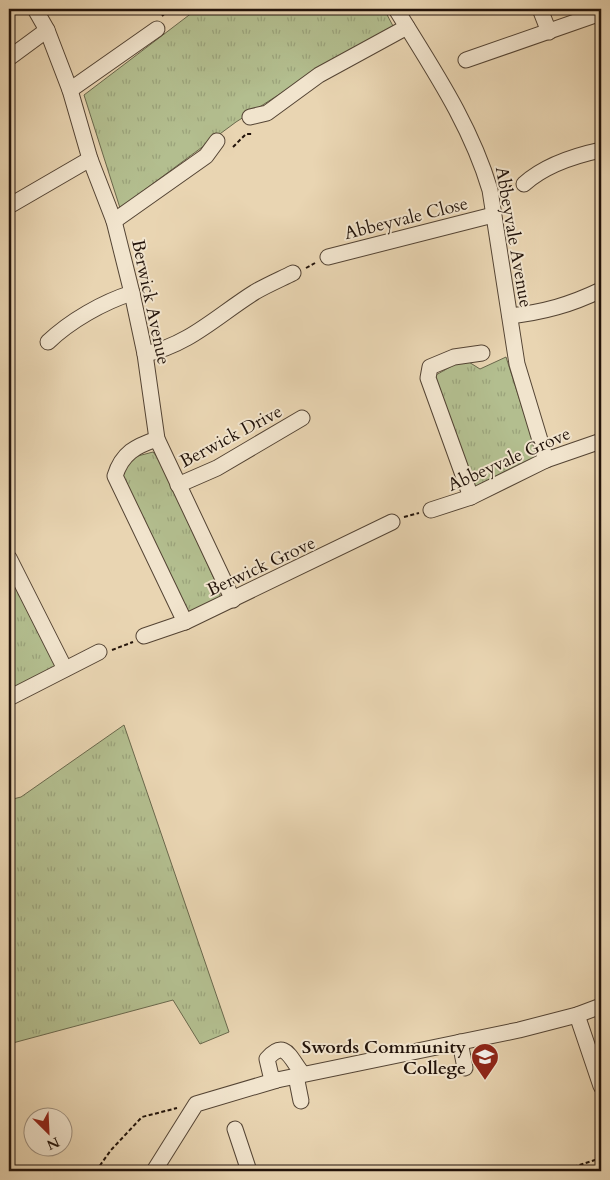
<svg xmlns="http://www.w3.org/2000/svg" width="610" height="1180" font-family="Cardo,serif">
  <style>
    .grass { fill: url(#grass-tufts); stroke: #6a684c }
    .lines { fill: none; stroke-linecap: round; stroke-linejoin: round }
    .minor-casing { stroke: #544434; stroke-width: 17 }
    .path { stroke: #22130a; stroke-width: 2; stroke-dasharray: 4 2.5; stroke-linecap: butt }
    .minor { stroke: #f1e4cd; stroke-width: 15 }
    .labels { text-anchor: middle; stroke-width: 4; stroke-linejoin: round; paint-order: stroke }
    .street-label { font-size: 18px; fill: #22130a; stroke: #f1e4cd }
    .poi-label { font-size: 18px; font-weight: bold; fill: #22130a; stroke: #f1e4cd; text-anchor: end }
  </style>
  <defs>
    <pattern id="grass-tufts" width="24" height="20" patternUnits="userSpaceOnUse" patternTransform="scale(1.25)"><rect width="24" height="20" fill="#b3be8f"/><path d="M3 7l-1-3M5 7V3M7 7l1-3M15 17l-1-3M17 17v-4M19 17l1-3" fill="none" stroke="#9aa27a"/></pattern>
  </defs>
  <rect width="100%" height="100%" fill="#e9d5b2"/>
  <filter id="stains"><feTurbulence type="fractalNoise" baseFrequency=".004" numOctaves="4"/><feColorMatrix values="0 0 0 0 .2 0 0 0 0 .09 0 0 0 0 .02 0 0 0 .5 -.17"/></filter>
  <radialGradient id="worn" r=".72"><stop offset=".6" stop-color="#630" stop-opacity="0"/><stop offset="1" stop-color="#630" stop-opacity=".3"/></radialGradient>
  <!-- grass -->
  <g class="grass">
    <path d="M 197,9 L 384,9 L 393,26 L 322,67 L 236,122 L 120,208 L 84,95 Z"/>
    <path d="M 506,357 L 538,457 L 477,487 L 471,482 L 429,379 L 464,359 L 480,369 Z"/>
    <path d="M 153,452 L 162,463 L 220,592 L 220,600 L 195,613 L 187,611 L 123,483 L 122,471 L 134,457 Z"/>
    <path d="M 9,568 L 55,658 L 56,669 L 19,689 L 9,686 Z"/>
    <path d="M 124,725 L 229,1032 L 200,1044 L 173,1000 L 9,1044 L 9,800 L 21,797 Z"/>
  </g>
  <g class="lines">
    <defs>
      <g id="minor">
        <path d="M 35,9 L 47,30 L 70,90 L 90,159 L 114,221 L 132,293 L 145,354 L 157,439 L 233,600"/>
        <path d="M 396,9 C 432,68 470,123 490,190 L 517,364 L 546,460"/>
        <path d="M 540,9 L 549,32"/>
        <path d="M 9,58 L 47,30"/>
        <path d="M 466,60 L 601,13"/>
        <path d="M 70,90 L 157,29"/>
        <path d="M 250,117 L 267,113 L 319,75 L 407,27"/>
        <path d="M 524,184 C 545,165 573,156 601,150"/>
        <path d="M 9,206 L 90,159"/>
        <path d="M 114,221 L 206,156 L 217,141"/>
        <path d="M 328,257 L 493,215"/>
        <path d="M 510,316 C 544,312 570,305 601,290"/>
        <path d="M 48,342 C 70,321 103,302 132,293"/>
        <path d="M 145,354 C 189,345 218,315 255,292 C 267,285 281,279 293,273"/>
        <path d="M 157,439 C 136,446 122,453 115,476 L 185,622"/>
        <path d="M 178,485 L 217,468 L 302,418"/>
        <path d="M 471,497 L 428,378 L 430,367 L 454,357 L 482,353"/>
        <path d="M 431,510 L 471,497 L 546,460 L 601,441"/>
        <path d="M 9,558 L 65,669"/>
        <path d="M 144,636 L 185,622 L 392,522"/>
        <path d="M 9,698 L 99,652"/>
        <path d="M 577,1015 L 601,1086"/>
        <path d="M 460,1042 L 465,1068"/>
        <path d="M 296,1076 L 301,1101"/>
        <path d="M 277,1080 L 271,1076 L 267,1059 C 286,1037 291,1061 303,1074"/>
        <path d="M 235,1129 L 249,1171"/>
        <path d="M 154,1171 L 196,1104 L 277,1080 L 519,1030 L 577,1015 L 601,1006"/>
      </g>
    </defs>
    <!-- minor casing -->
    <use href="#minor" class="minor-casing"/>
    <!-- path -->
    <g class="path">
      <path d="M 162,16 L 170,9"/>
      <path d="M 233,147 L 246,134 L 252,134"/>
      <path d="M 502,188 L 512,186"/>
      <path d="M 306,268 L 315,263"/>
      <path d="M 404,517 L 419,513"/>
      <path d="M 112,650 L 133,642"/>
      <path d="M 96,1171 L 111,1150 L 142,1117 L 177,1108"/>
      <path d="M 561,1171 L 601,1158"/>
    </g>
    <!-- minor -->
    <use href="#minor" class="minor"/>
  </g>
  <!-- icons -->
  <defs>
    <symbol id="school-pin" viewBox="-11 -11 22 30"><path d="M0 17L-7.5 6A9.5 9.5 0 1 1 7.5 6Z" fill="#8f2418" stroke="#f1e4cd"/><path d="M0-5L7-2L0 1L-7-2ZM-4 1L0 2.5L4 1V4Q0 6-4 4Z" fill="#fff"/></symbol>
  </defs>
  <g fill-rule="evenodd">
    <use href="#school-pin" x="469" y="1041" width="32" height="43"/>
  </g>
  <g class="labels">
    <!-- street labels -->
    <g class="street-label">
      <text transform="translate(406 218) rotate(-14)" y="6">Abbeyvale Close</text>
      <text transform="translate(514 237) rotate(80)" y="6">Abbeyvale Avenue</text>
      <text transform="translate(151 302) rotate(78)" y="6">Berwick Avenue</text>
      <text transform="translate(231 436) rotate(-28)" y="6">Berwick Drive</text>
      <text transform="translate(509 459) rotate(-24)" y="6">Abbeyvale Grove</text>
      <text transform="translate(261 566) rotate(-25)" y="6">Berwick Grove</text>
    </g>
    <!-- poi labels -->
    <g class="poi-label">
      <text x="466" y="1053">Swords Community<tspan x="466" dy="21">College</tspan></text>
    </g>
  </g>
  <!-- margin -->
  <rect width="610" height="1180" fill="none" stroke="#e9d5b2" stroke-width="30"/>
  <rect x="10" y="10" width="590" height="1160" fill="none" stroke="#22130a" stroke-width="2.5"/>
  <rect x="15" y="15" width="580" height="1150" fill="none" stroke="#22130a"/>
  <!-- north arrow -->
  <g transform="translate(48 1132) rotate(156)"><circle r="24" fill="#f1e4cd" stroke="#9e907f"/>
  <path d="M0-4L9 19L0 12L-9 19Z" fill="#8f2418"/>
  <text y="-8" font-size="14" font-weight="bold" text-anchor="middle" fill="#22130a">N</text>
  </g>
  <rect width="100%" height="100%" filter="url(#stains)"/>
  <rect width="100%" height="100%" fill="url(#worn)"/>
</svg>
